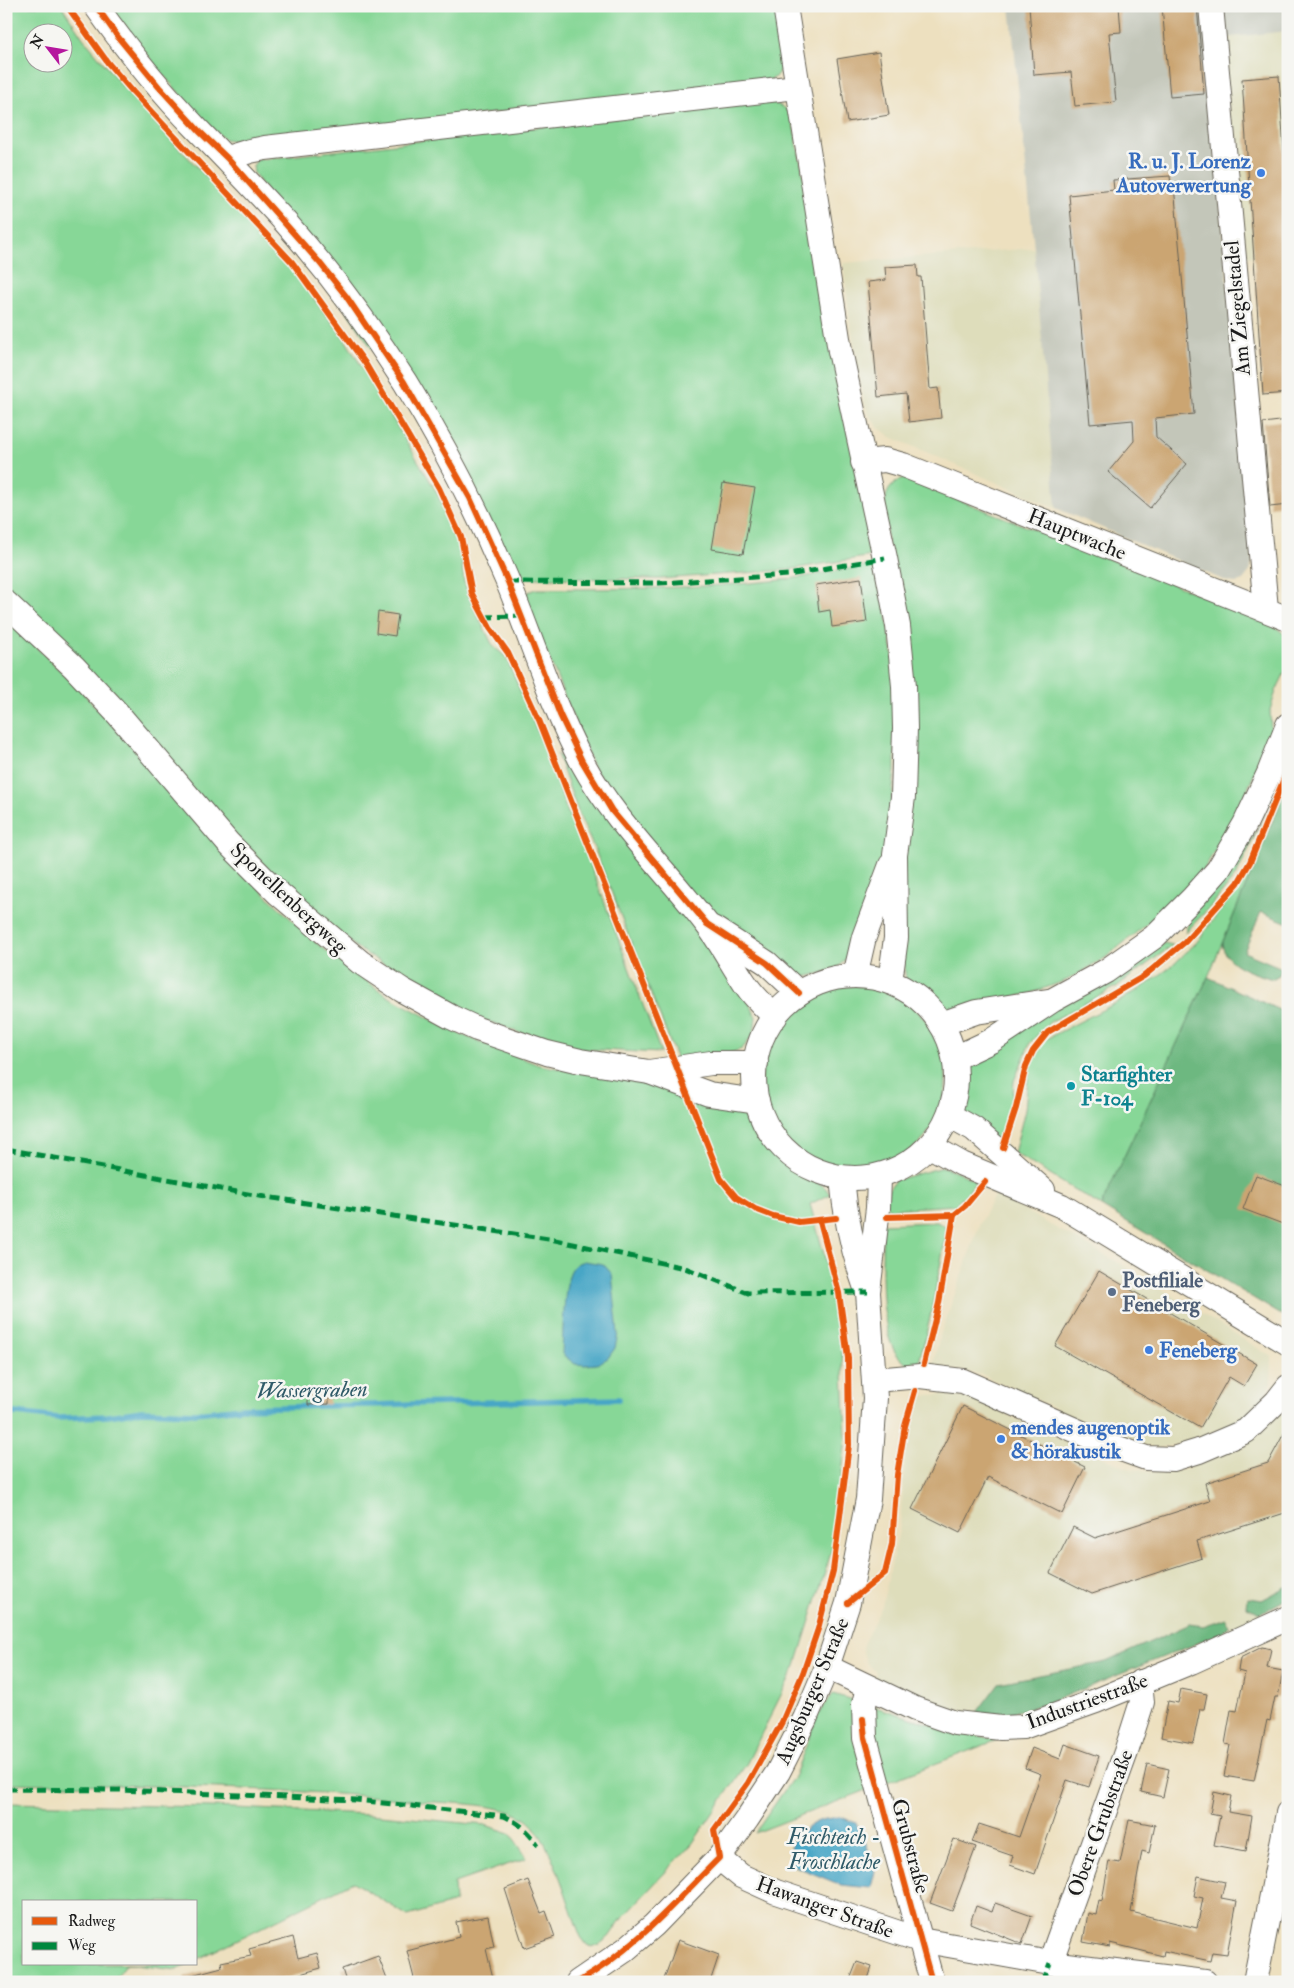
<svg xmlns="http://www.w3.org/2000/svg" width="1294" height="1988" font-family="'IM FELL Double Pica',serif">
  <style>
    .built { fill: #deddbb }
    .industrial { fill: #c3c6b9 }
    .green { fill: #87d797; stroke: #527a5a; fill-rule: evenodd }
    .forest { fill: #6db880; stroke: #446a4e }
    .water { fill: #47a6c6; stroke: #326171 }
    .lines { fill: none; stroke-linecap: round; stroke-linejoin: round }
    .stream { stroke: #47a6c6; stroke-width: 5.5 }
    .building { fill: #cba572 }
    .minor-casing { stroke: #656155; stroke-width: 26 }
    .minor { stroke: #fff; stroke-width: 24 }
    .quiet { stroke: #00873e; stroke-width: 5; stroke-dasharray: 10 5; stroke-linecap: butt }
    .cycleway-casing { stroke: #f6f6f2; stroke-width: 9 }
    .cycleway { stroke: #e8590c; stroke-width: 6 }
    .shop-dot { fill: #3f7fe0; stroke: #f6f6f2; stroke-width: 2 }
    .culture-dot { fill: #0f9aa8; stroke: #f6f6f2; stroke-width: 2 }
    .service-dot { fill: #5c6f8a; stroke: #f6f6f2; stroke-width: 2 }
    .labels { text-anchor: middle; stroke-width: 5; stroke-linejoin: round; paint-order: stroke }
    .shop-label { font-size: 21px; font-weight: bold; fill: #366cbe; stroke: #f6f6f2; text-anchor: start }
    .street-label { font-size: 21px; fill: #1c1c1c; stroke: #f6f6f2 }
    .culture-label { font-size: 21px; font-weight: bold; fill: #0d838f; stroke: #f6f6f2; text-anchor: start }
    .service-label { font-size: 21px; font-weight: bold; fill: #4e5e75; stroke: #f6f6f2; text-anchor: start }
    .water-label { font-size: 22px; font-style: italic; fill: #2f5a68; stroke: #f6f6f2 }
  </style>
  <rect width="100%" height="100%" fill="#f6f6f2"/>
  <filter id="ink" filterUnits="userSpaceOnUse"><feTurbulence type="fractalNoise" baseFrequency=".02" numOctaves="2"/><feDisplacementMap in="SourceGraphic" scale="10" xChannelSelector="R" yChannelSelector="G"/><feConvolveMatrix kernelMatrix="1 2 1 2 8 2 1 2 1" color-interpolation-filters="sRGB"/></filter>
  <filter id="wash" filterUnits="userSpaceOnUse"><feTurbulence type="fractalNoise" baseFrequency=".0096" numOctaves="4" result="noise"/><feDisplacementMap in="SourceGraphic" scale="20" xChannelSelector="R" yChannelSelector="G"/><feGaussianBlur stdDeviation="1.12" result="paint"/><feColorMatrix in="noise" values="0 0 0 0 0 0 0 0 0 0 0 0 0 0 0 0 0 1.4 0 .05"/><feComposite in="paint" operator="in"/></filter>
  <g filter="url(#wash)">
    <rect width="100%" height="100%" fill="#ede0bf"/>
    <!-- built -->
    <g class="built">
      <path d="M 1288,31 L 1288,254 L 1240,257 L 1222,38 Z"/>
      <path d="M 1034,248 L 1056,508 L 891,437 L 878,427 L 869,415 L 864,403 L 850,321 L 843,263 Z"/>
      <path d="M 995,1194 L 1126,1267 L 1272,1357 L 1271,1384 L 1256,1409 L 1243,1421 L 1174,1445 L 1157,1448 L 1133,1444 L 983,1375 L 933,1365 L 940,1336 L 980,1223 Z"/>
      <path d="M 952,1394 L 971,1399 L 1127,1468 L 1156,1473 L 1190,1469 L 1188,1461 L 1288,1404 L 1288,1586 L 1247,1607 L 1261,1613 L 1223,1633 L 1230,1626 L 1226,1618 L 1203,1626 L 1190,1624 L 1106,1662 L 999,1683 L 975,1715 L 952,1711 L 918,1700 L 876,1679 L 875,1671 L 866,1662 L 863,1652 L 864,1642 L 882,1606 L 900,1526 L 906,1445 L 913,1407 L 918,1398 L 928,1395 Z"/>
    </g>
    <!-- industrial -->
    <g class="industrial">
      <path d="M 1010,6 L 1203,6 L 1252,561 L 1250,571 L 1243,580 L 1236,583 L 1228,582 L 1056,508 L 1034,248 Z"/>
      <path d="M 1219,6 L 1288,6 L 1288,31 L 1222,38 Z"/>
    </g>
    <!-- green -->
    <g class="green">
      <path d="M 6,6 L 62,6 L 83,38 L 135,101 L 280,255 L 311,295 L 341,333 L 359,362 L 436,491 L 460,544 L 464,582 L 474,608 L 493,646 L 506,657 L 528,709 L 553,768 L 565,806 L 586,853 L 661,1053 L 561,1048 L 455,1009 L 356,947 L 274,876 L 6,591 ZM 32,32 L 62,32 L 62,62 L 32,62 Z"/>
      <path d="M 109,6 L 776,6 C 778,24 789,62 776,76 C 774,79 769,80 766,82 L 243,142 L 224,139 L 206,123 L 164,76 Z"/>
      <path d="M 770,100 L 787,110 L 792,118 L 878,555 L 786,570 L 660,579 L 516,578 L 499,538 L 254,173 L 253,166 L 257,160 Z"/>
      <path d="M 903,478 L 1269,622 L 1288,637 L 1288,666 L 1276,691 L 1270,710 L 1271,731 L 1268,743 L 1244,797 L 1218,845 L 1203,871 L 1180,897 L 1105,958 L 1067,980 L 1029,994 L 951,1008 L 939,1006 L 926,993 L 906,980 L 902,946 L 905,736 L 885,514 C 885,494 886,488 903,478 Z"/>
      <path d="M 879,564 L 895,668 L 895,771 L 886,846 L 877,882 L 847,957 L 839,967 L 825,972 L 805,977 L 791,972 L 745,942 L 692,896 L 594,769 L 525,599 L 528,592 L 536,589 C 618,589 700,589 782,580 C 815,576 847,568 879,564 Z"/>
      <path d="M 6,620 L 28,639 L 81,691 L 267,896 L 314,941 L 348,968 L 389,997 L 457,1033 L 539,1065 L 626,1080 L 748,1110 C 756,1132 773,1160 795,1172 C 810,1181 819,1179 831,1194 L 810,1204 L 825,1258 L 842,1350 L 846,1438 L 834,1542 L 826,1569 L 796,1665 L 747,1763 L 692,1844 L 623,1917 L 609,1937 L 600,1944 L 592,1947 L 587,1945 L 581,1937 C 568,1906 553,1842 528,1821 C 504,1802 452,1804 422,1801 C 284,1787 145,1786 6,1783 Z"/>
      <path d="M 557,754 L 567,760 L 584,776 L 744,991 L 756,1017 L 754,1034 L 742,1049 L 721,1056 L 677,1060 L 597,855 L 580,817 Z"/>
      <path d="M 1266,812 L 1237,874 L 1211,906 L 1185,933 L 1191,915 L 1233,866 L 1250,842 Z"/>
      <path d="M 1252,862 L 1255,864 L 1208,977 L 1101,1206 L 1014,1153 L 1025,1110 L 1029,1067 L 1035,1052 L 1044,1040 L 1120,1001 L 1146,985 L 1172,966 L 1197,942 L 1240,883 Z"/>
      <path d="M 1164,943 L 1173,945 L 1116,987 L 1050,1022 L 1030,1043 L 1014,1081 L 1012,1103 L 1000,1144 L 958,1109 L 966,1067 L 973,1057 Z"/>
      <circle cx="854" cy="1078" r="92"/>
      <path d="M 943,1167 L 956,1171 L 976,1181 L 969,1191 L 955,1205 L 892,1209 L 884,1205 L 889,1189 L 895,1180 Z"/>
      <path d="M 937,1222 L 946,1227 L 946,1236 L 929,1322 L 919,1362 L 917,1366 L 913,1367 C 908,1365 902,1361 898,1356 C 878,1333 882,1255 883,1224 Z"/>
      <path d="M 833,1694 L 930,1724 L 997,1740 L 755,1833 L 795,1775 L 818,1715 Z"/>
      <path d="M 6,1803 L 211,1807 L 369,1814 L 485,1825 L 510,1833 L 527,1858 L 454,1883 L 455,1902 L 408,1916 L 353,1882 L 196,1960 L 196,1902 L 24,1902 L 24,1964 L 188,1964 L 177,1970 L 127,1964 L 113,1982 L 6,1982 Z"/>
    </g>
    <!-- forest -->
    <g class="forest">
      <path d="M 1288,783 L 1288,923 L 1261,912 L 1244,952 L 1282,968 L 1279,975 L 1272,979 C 1253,972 1226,967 1222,944 Z"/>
      <path d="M 1208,977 L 1288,1014 L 1288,1319 L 1101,1206 Z"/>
      <path d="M 1288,1586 L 1288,1598 L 1261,1613 L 1247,1607 L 1248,1598 L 1262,1600 Z"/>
      <path d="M 1226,1618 L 1230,1626 L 1223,1633 L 1051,1702 L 1014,1712 L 975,1715 L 999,1683 L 1106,1662 L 1190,1624 L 1203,1626 Z"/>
    </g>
    <!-- water -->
    <g class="water">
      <path d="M 584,1261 L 603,1264 L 612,1274 L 618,1334 L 615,1348 L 608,1358 L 597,1364 L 585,1365 L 575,1364 L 562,1354 C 563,1337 563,1282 572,1269 C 575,1264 578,1263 584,1261 Z"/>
      <path d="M 841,1817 L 856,1823 L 867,1846 L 875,1871 L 871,1888 L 841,1885 L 792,1865 L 791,1843 C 809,1824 815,1819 841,1817 Z"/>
    </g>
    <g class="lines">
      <!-- stream -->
      <path class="stream" d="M 6,1414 L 16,1413 L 58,1418 L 108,1416 L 142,1411 L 196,1413 L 242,1408 L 619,1399"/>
    </g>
    <g id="blocks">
      <!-- building -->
      <g class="building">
        <path d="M 1029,6 L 1119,6 L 1121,32 L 1109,33 L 1116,102 L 1075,106 L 1071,72 L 1034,75 Z"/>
        <path d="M 1162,6 L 1197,6 L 1204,94 L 1170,97 Z"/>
        <path d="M 879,52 L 889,115 L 847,122 L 837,59 Z"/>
        <path d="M 1279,76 L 1286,182 L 1288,182 L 1288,393 L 1263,395 L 1242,79 Z"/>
        <path d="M 1170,176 L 1171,185 L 1174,185 L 1194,414 L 1155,418 L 1156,437 L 1187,464 L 1150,508 L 1108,472 L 1134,441 L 1133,420 L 1090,424 L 1069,195 L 1114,190 L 1113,180 Z"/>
        <path d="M 917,265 L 918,277 L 921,277 L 930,389 L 938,388 L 941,418 L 909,422 L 906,394 L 878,397 L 868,282 L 886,280 L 885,267 Z"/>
        <path d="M 1288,420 L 1288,505 L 1270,507 L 1263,423 Z"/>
        <path d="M 723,483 L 755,488 L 743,554 L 712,549 Z"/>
        <path d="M 861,578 L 867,622 L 832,627 L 830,610 L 819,612 L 816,585 Z"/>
        <path d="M 378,612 L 398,615 L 395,636 L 376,633 Z"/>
        <path d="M 1256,1175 L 1288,1187 L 1288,1226 L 1243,1209 Z"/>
        <path d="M 1099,1271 L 1257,1364 L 1244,1386 L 1229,1377 L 1200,1428 L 1055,1346 Z"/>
        <path d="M 329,1388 L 329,1404 L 308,1405 L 308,1389 Z"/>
        <path d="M 963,1406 L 1085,1467 L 1062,1514 L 988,1477 L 960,1533 L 912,1509 Z"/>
        <path d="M 1288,1426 L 1288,1512 L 1197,1541 L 1202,1558 L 1092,1594 L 1050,1573 L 1073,1527 L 1095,1538 L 1210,1501 L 1205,1483 L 1268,1463 Z"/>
        <path d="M 1262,1647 L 1271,1649 L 1267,1668 L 1283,1671 L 1278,1697 L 1275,1697 L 1270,1721 L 1267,1720 L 1254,1781 L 1224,1776 L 1230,1745 L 1225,1744 L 1231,1710 L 1237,1711 L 1245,1673 L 1238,1671 L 1240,1658 Z"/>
        <path d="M 1181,1689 L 1207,1694 L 1204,1709 L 1200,1709 L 1193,1743 L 1161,1737 L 1168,1701 L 1178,1703 Z"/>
        <path d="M 1065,1744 L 1099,1756 L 1089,1787 L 1067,1780 L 1035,1874 L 1010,1865 L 1013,1856 L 972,1842 L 979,1824 L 1019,1837 L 1041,1774 L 1025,1768 L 1032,1748 L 1060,1759 Z"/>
        <path d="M 1147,1764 L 1169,1769 L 1163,1797 L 1141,1792 Z"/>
        <path d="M 1214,1792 L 1231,1796 L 1228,1812 L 1252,1816 L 1246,1851 L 1214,1845 L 1220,1816 L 1210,1814 Z"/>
        <path d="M 1129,1820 L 1155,1825 L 1149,1853 L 1142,1851 L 1131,1912 L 1197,1928 L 1203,1898 L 1194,1896 L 1198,1876 L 1225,1882 L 1221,1898 L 1237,1901 L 1227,1954 L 1212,1952 L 1210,1961 L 1164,1951 L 1163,1956 L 1110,1943 L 1110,1947 L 1083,1942 L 1088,1913 L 1096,1915 L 1099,1900 L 1102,1901 L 1109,1861 L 1120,1863 Z"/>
        <path d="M 954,1839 L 976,1847 L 952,1911 L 930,1903 Z"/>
        <path d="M 528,1880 L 541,1913 L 546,1911 L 555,1937 L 524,1948 L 505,1889 Z"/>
        <path d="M 995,1903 L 1032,1916 L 1022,1944 L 970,1923 L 976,1906 L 992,1912 Z"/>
        <path d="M 488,1916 L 494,1947 L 486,1949 L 494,1982 L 415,1982 L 407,1951 L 459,1937 L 456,1922 Z"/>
        <path d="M 293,1937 L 298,1958 L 317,1953 L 321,1968 L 272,1982 L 185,1982 L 184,1977 L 222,1967 L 221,1962 L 251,1956 L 249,1949 Z"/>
        <path d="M 678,1940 L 719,1955 L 710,1982 L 663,1982 Z"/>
        <path d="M 378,1956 L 388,1982 L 346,1982 L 342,1969 Z"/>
        <path d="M 857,1962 L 872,1967 L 867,1982 L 849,1982 Z"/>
      </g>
    </g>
  </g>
  <g filter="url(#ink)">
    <use href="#blocks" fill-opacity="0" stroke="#656155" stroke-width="1"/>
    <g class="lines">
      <defs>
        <g id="minor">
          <path d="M 96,6 C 127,50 161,92 198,130 C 228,161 258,192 287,224 C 330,273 370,327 405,382 C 444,445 478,511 507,580 C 532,640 551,703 582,762 C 616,824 664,868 706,923 C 721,942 732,965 746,985 C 754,997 765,1007 775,1017"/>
          <path d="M 785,6 L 840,351 L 885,558 L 898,626 L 904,686 L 905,728 L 903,797 L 895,855 L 896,938 L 890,982"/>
          <path d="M 1211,6 L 1266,609"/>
          <path d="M 227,158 L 250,151 L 265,148 L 797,87"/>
          <path d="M 863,462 L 885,460 L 903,465 L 1288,619"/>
          <path d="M 6,603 L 74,667 L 118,714 L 228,843 L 278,893 L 360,962 L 402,990 L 451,1017 L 477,1029 L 547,1053 L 580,1061 L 649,1072 L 711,1063 L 756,1063"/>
          <path d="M 713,928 L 767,963 L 799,993"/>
          <path d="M 855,976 L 864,937 L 891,865"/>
          <circle cx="855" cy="1077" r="101"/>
          <path d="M 941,1024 L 976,1012 L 1048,1001"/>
          <path d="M 955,1058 L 991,1041 L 1053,1000 L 1106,971 L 1154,937 L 1193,898 L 1218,870 L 1245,824 L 1269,773 L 1288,725"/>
          <path d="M 652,1073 L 709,1094 L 757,1101"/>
          <path d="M 949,1115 L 974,1129 L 1043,1190"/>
          <path d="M 930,1146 L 962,1164 L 1062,1206 L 1288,1343"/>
          <path d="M 842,1178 C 845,1216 853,1252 866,1288"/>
          <path d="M 875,1380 L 920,1376 L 963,1381 L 1107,1444 L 1146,1458 L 1173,1459 L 1199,1451 L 1246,1431 L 1277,1401 L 1288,1387"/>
          <path d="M 827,1667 L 915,1709 L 955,1723 L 1001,1728 L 1023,1727 L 1096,1701 L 1191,1662 L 1288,1618"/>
          <path d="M 868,1688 L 864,1704 L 865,1738 L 932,1982"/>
          <path d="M 719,1858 L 741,1876 L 776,1892 L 920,1940 L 1050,1963 L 1205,1982"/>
          <path d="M 1050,1963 L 1126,1752 L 1142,1702 L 1140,1682"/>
          <path d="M 578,1982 L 625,1950 L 654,1925 L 719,1858 L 747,1819 L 778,1772 L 805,1719 L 827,1667 L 848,1603 L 868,1499 L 875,1398 L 868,1292 L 878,1208 L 879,1177"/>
          <path d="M 1255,1982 L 1288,1813"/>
        </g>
      </defs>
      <!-- minor casing -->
      <use href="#minor" class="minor-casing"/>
      <!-- minor -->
      <use href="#minor" class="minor"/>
      <!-- quiet -->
      <g class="quiet">
        <path d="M 508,582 L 659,583 L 788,575 L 885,558"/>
        <path d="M 484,617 L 520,616"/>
        <path d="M 6,1149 L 259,1196 L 555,1240 L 685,1268 L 748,1293 L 868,1292"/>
        <path d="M 6,1789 L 120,1790 L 356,1800 L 504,1816 C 519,1823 529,1831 538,1845"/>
        <path d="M 1043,1982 L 1050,1963"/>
      </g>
      <defs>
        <g id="cycleway">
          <path d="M 67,6 L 108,63 L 133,92 L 292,262 L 365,363 L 439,488 L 461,537 L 472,594 L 490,628 L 508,653 L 539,720 L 721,1179 L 736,1197 L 755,1209 L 773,1216 L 799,1222 L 836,1218"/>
          <path d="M 96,6 L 118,37 L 159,87 L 199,131 L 227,158 L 319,262 L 346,296 L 404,382 L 470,498 L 508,582 L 560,715 L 582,761 L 612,811 L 707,924 L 767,963 L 799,993"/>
          <path d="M 1003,1148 L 1016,1108 L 1026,1066 L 1033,1051 L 1048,1032 L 1144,976 L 1185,942 L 1238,883 L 1250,862 L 1288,769"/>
          <path d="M 887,1217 L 954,1215"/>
          <path d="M 924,1364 L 939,1303 L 954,1215 L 965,1206 L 985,1182"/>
          <path d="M 848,1603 L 885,1573 L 892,1544 L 897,1475 L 905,1426 L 915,1391"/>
          <path d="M 863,1719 L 865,1738 L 932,1982"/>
          <path d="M 578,1982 C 633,1951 675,1902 719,1858 L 714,1830 L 748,1783 L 782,1722 L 803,1673 L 818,1629 L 833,1571 L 849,1445 L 848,1358 L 839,1293 L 820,1221"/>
        </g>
      </defs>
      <!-- cycleway casing -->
      <use href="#cycleway" class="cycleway-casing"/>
      <!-- cycleway -->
      <use href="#cycleway" class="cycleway"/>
    </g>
  </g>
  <!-- markers -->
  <g class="shop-dot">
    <circle cx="1261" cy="173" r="5"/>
    <circle cx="1149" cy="1350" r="5"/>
    <circle cx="1001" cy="1439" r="5"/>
  </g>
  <circle class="culture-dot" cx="1071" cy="1086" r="5"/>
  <circle class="service-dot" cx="1112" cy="1292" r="5"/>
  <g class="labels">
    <!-- shop labels -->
    <g class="shop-label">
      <text x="1251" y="168" text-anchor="end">R. u. J. Lorenz<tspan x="1251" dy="24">Autoverwertung</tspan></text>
      <text x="1159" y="1357">Feneberg</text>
      <text x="1011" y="1434">mendes augenoptik<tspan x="1011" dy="24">&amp; hörakustik</tspan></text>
    </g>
    <!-- street labels -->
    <g class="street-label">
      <text transform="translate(1237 308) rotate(-95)" y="7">Am Ziegelstadel</text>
      <text transform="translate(1077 534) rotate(22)" y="7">Hauptwache</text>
      <text transform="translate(289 898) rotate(43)" y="7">Sponellenbergweg</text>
      <text transform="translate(812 1691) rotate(-67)" y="7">Augsburger Straße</text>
      <text transform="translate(1087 1701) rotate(-20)" y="7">Industriestraße</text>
      <text transform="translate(1100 1823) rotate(-70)" y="7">Obere Grubstraße</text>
      <text transform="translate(911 1846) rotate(75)" y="7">Grubstraße</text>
      <text transform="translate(825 1907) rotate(20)" y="7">Hawanger Straße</text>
    </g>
    <!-- culture labels -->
    <g class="culture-label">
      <text x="1081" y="1081">Starfighter<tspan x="1081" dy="24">F-104</tspan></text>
    </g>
    <!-- service labels -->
    <g class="service-label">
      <text x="1122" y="1287">Postfiliale<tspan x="1122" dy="24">Feneberg</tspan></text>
    </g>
    <!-- water labels -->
    <g class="water-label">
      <text transform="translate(312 1389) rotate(-1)" y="8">Wassergraben</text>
      <text x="834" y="1844">Fischteich -<tspan x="834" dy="25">Froschlache</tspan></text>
    </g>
  </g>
  <!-- margin -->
  <rect width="1294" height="1988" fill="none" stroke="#f6f6f2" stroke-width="25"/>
  <!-- legend -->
  <rect x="22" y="1900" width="175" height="65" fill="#f6f6f2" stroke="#9f9f9c"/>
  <rect x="32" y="1917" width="25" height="8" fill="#e8590c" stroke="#9f9f9c"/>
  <text x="68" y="1926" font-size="15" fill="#1c1c1c">Radweg</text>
  <rect x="32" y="1942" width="25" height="8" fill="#00873e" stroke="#9f9f9c"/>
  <text x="68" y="1950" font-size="15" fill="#1c1c1c">Weg</text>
  <!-- north arrow -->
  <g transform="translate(48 48) rotate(301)"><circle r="24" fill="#f6f6f2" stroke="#9f9f9c"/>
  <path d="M0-4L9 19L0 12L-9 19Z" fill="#b5179e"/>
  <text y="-8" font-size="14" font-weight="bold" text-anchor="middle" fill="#1c1c1c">N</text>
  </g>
</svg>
